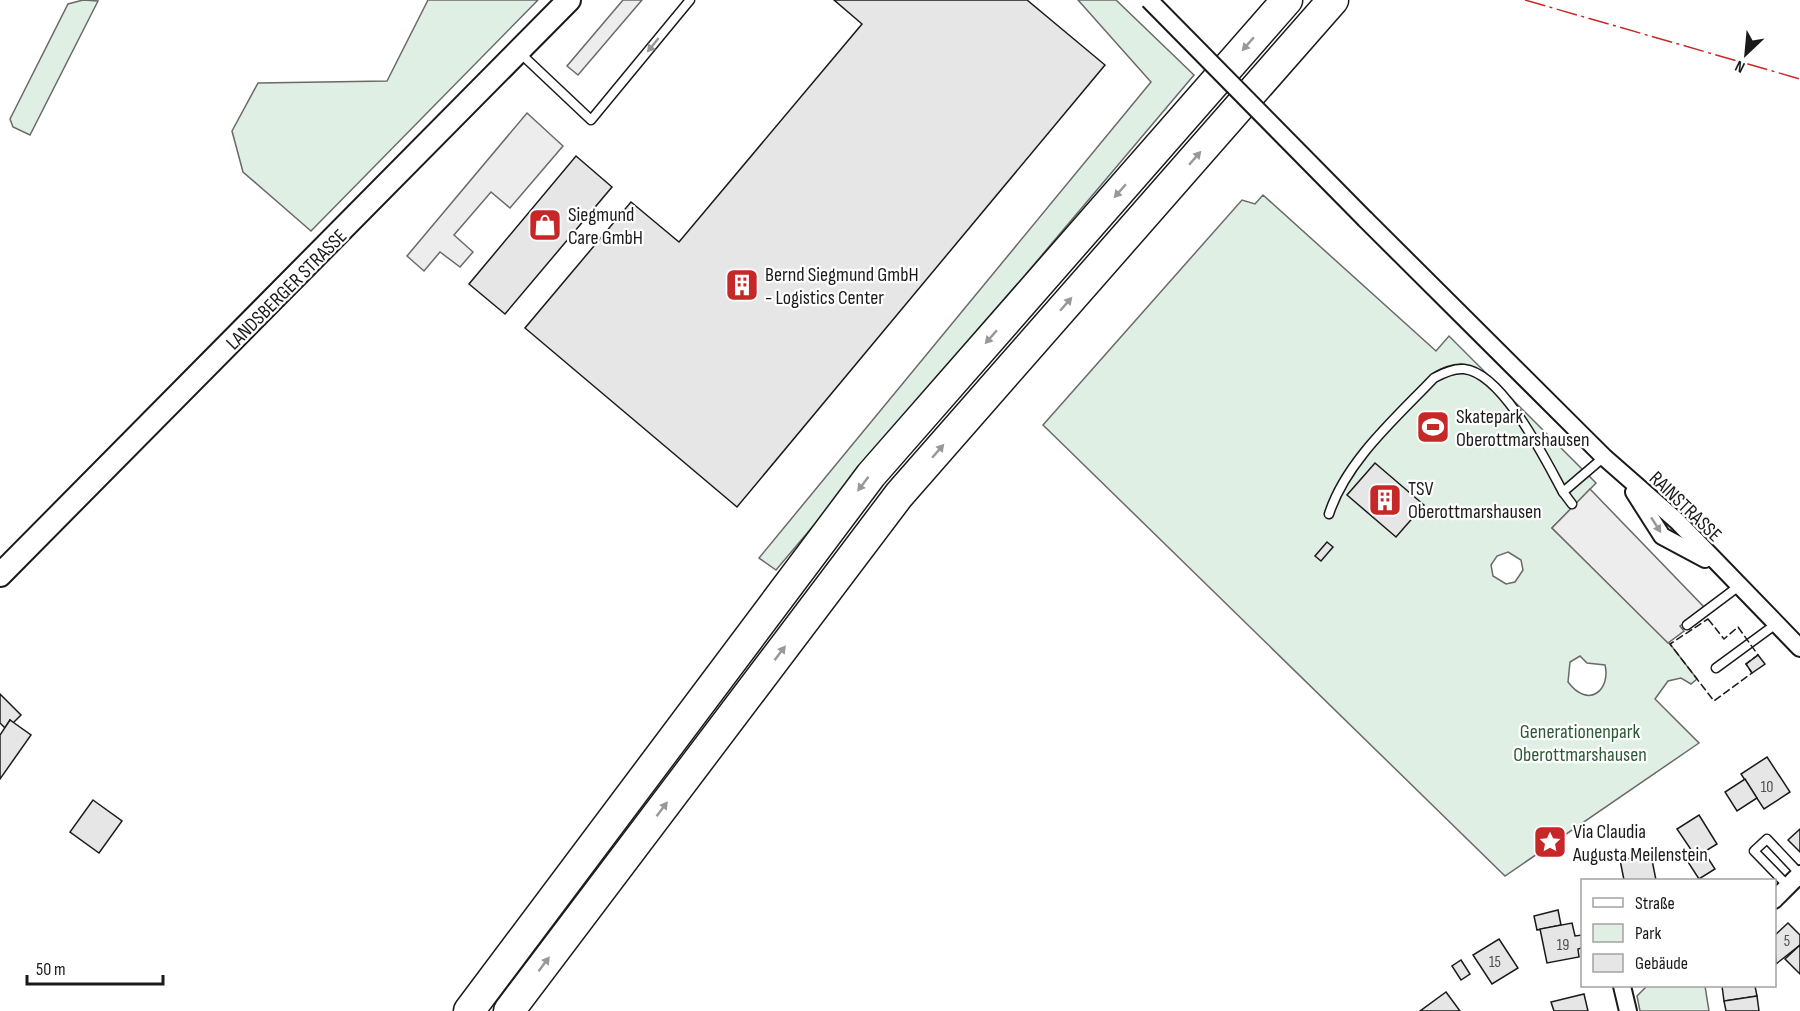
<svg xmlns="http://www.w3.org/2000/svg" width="1800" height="1011" font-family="'Sofia Sans Condensed',sans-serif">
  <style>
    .green { fill: #e0efe3; stroke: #6a6a6a; stroke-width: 1.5; fill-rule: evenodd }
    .parking { fill: #ededed; stroke: #6a6a6a; stroke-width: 1.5 }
    .building { fill: #e6e6e6; stroke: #1a1a1a; stroke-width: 1.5 }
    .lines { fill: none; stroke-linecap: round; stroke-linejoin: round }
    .lane-casing { stroke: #1a1a1a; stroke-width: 11 }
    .street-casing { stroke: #1a1a1a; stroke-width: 20 }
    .secondary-casing { stroke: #1a1a1a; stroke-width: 26 }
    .highway-casing { stroke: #1a1a1a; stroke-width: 33 }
    .lane { stroke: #fff; stroke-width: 8 }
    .street { stroke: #fff; stroke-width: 16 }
    .secondary { stroke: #fff; stroke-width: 22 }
    .highway { stroke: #fff; stroke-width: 30 }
    .street-bridge-casing { stroke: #1a1a1a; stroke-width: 20; stroke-linecap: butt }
    .street-bridge { stroke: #fff; stroke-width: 16 }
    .fence { stroke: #1a1a1a; stroke-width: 1.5; stroke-dasharray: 8 3; stroke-linecap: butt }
    .power { stroke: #c62828; stroke-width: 1.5; stroke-dasharray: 21 4.5 3 4.5; stroke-linecap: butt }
    .oneway { fill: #989898 }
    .labels { text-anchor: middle; stroke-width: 4.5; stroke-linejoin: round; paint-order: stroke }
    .number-label { font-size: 16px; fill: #4d4d4d }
    .poi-label { font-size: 20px; fill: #1a1a1a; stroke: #fff; text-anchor: start }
    .street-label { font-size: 20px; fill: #1a1a1a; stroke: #fff }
    .park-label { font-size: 20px; fill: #2b5a34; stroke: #fff }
  </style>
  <rect width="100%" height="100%" fill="#fff"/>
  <!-- green -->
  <g class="green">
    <path d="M 83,0 L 98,1 L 30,135 L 13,127 L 10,119 L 68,4 Z"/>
    <path d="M 428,0 L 538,0 L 311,231 L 243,172 L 232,131 L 258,83 L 387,81 Z"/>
    <path d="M 1078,0 L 1116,0 L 1194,75 L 776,570 L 759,558 L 1151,82 Z"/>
    <path d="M 1263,195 L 1436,351 L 1449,336 L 1596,483 L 1552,528 L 1670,644 L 1697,679 L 1691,684 L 1681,678 L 1668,681 L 1655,699 L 1699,743 L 1505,876 L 1043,425 L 1242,200 L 1255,204 ZM 1508,552 L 1521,560 L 1523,570 L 1515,582 L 1506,584 L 1493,576 L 1491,565 L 1497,556 ZM 1580,656 L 1587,663 L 1605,665 C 1611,689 1589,710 1568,682 L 1570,662 Z"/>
    <path d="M 1647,986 L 1705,986 L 1709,1011 L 1640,1011 L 1637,996 Z"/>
  </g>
  <!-- parking -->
  <g class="parking">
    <path d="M 623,0 L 642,0 L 578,75 L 567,66 Z"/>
    <path d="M 527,113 L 563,146 L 510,208 L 491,192 L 454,235 L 473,252 L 460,267 L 440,252 L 424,271 L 407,256 Z"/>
    <path d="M 1590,489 L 1704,607 L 1680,626 L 1684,631 L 1668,643 L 1552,528 Z"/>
  </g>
  <!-- building -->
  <g class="building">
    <path d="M 834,0 L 1027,0 L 1105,65 L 737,507 L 525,328 L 631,202 L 679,242 L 862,24 Z"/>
    <path d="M 576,156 L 612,187 L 505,314 L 469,284 Z"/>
    <path d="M 1375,463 L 1424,505 L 1396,537 L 1347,495 Z"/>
    <path d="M 1327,542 L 1333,547 L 1321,561 L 1315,556 Z"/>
    <path d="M 1758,655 L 1765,664 L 1752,673 L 1746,664 Z"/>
    <path d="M 0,694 L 21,715 L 13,723 L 10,720 L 5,728 L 0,723 Z"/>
    <path d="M 10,720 L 31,735 L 0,779 L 0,735 Z"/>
    <path d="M 1767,757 L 1790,792 L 1764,809 L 1741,774 Z"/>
    <path d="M 1745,779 L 1757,798 L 1737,811 L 1725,792 Z"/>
    <path d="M 93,800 L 122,821 L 99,853 L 70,832 Z"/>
    <path d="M 1699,815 L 1717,844 L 1696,857 L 1677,829 Z"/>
    <path d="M 1800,829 L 1800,852 L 1788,840 Z"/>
    <path d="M 1704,852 L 1715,869 L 1699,879 L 1688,862 Z"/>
    <path d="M 1651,855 L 1656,880 L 1624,880 L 1620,860 Z"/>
    <path d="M 1558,910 L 1561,925 L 1537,930 L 1534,916 Z"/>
    <path d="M 1572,923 L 1575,936 L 1582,935 L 1582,948 L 1578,949 L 1579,957 L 1547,963 L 1540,929 Z"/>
    <path d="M 1788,923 L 1800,935 L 1800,945 L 1776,964 L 1774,936 Z"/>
    <path d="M 1499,939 L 1518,968 L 1492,984 L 1473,955 Z"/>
    <path d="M 1800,945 L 1800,974 L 1785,959 Z"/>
    <path d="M 1461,960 L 1470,974 L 1461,980 L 1452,966 Z"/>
    <path d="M 1722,986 L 1755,986 L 1757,996 L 1724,1001 Z"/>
    <path d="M 1446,992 L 1460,1011 L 1420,1011 Z"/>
    <path d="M 1584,994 L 1588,1011 L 1554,1011 L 1551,1002 Z"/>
    <path d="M 1757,996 L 1759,1011 L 1726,1011 L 1724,1001 Z"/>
  </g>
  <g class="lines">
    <defs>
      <g id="lane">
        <path d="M 519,52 L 591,120 L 690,0"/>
        <path d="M 1563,492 L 1572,504"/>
        <path d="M 1329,514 C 1346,461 1396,418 1434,378 C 1443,373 1453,368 1464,369 C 1503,373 1546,461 1563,492 L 1604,457"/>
        <path d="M 1687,625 L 1739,586"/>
        <path d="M 1716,668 L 1776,624"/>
        <path d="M 1788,886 L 1754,851 L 1767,839 L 1800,874"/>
      </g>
      <g id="street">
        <path d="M 1365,219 L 1604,457 L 1677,521 L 1800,648"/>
        <path d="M 1634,492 L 1662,536 L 1705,559"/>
        <path d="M 1774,900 L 1800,874"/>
        <path d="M 1622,986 L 1628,1011"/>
      </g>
      <path id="secondary" d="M 0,575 L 569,0"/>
      <g id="highway">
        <path d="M 469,1011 L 871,475 L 1287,0"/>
        <path d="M 509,1011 L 899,495 L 1333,0"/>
      </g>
    </defs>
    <!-- lane casing -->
    <use href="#lane" class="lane-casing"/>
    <!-- street casing -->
    <use href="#street" class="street-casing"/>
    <!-- secondary casing -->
    <use href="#secondary" class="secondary-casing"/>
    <!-- highway casing -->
    <use href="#highway" class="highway-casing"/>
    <!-- lane -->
    <use href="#lane" class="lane"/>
    <!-- street -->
    <use href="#street" class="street"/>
    <!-- secondary -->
    <use href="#secondary" class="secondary"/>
    <!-- highway -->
    <use href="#highway" class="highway"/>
    <defs>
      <path id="street-bridge" d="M 1149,0 L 1365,219"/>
    </defs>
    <!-- street-bridge casing -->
    <use href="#street-bridge" class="street-bridge-casing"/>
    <!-- street-bridge -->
    <use href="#street-bridge" class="street-bridge"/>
    <!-- fence -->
    <path class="fence" d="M 1708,619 L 1724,639 L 1738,627 L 1758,655 L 1746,664 L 1752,673 L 1714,701 L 1670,644 Z"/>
    <!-- power -->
    <path class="power" d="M 1525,0 L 1800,79"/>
  </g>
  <!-- one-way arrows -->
  <defs><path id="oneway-solid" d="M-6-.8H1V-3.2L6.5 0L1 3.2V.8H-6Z" transform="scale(1.5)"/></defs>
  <g class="oneway">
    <use href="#oneway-solid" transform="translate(1248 44) rotate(131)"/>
    <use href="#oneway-solid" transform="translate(653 45) rotate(129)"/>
    <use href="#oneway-solid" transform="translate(1195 158) rotate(-49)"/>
    <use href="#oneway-solid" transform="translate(1120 191) rotate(131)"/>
    <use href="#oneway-solid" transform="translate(1066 304) rotate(-49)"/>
    <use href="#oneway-solid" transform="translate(991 337) rotate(131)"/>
    <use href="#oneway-solid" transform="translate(938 451) rotate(-49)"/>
    <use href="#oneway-solid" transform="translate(863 484) rotate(127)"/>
    <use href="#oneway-solid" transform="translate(1656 525) rotate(57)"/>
    <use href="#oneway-solid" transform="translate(780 653) rotate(-53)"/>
    <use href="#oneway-solid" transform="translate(662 809) rotate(-53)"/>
    <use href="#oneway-solid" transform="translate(544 964) rotate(-53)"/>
  </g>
  <!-- icons -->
  <defs>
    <symbol id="shop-square" viewBox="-11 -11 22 22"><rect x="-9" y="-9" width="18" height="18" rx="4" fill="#c62828" stroke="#fff"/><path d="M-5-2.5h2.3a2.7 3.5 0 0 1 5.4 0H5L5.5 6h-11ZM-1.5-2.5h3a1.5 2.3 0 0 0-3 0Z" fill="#fff"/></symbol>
    <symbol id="building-square" viewBox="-11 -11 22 22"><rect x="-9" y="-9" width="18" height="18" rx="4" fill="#c62828" stroke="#fff"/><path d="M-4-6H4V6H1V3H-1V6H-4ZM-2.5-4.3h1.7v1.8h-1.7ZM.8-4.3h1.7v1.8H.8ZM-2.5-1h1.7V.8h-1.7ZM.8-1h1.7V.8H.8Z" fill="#fff"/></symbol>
    <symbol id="stadium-square" viewBox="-11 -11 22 22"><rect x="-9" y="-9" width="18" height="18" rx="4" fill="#c62828" stroke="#fff"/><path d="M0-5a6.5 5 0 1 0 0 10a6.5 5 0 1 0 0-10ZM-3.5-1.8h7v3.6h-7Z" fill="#fff"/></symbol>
    <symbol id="sight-square" viewBox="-11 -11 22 22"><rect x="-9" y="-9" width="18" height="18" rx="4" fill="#c62828" stroke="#fff"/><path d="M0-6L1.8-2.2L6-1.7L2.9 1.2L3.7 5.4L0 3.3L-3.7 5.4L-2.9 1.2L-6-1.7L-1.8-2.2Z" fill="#fff"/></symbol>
  </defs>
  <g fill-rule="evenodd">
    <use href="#shop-square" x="526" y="206" width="38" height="38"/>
    <use href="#building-square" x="723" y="266" width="38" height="38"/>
    <use href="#stadium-square" x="1414" y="408" width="38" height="38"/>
    <use href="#building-square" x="1366" y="481" width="38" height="38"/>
    <use href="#sight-square" x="1531" y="823" width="38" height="38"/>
  </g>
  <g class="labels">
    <!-- number labels -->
    <g class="number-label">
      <text x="1767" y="792">10</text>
      <text x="1787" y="946">5</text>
      <text x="1563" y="950">19</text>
      <text x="1495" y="967">15</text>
    </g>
    <!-- poi labels -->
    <g class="poi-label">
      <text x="568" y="221">Siegmund<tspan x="568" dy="23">Care GmbH</tspan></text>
      <text x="765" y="281">Bernd Siegmund GmbH<tspan x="765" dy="23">- Logistics Center</tspan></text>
      <text x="1456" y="423">Skatepark<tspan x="1456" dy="23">Oberottmarshausen</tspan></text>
      <text x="1408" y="495">TSV<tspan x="1408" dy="23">Oberottmarshausen</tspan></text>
      <text x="1573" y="838">Via Claudia<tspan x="1573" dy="23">Augusta Meilenstein</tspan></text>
    </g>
    <!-- street labels -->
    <g class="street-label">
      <text transform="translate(286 289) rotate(-45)" y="7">LANDSBERGER STRASSE</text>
      <text transform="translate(1686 506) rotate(44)" y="7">RAINSTRASSE</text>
    </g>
    <!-- park labels -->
    <g class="park-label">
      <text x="1580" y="738">Generationenpark<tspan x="1580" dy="23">Oberottmarshausen</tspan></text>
    </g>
  </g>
  <!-- legend -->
  <rect x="1581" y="879" width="195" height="108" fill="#ffffff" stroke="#a3a3a3" stroke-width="1.5"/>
  <rect x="1593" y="898" width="30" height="9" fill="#ffffff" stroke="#a3a3a3" stroke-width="1.5"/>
  <text x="1635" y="909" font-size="18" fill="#1a1a1a">Straße</text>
  <rect x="1593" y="924" width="30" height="18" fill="#e0efe3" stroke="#a3a3a3" stroke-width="1.5"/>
  <text x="1635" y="939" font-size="18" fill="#1a1a1a">Park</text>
  <rect x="1593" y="954" width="30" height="18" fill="#e6e6e6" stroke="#a3a3a3" stroke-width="1.5"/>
  <text x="1635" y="969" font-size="18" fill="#1a1a1a">Gebäude</text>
  <!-- north arrow -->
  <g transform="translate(1746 54) rotate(206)" stroke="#ffffff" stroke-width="4.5" paint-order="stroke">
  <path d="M0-4.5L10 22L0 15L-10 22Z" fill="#1a1a1a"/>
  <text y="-9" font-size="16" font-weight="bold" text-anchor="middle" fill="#1a1a1a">N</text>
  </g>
  <!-- scale -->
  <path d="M27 975v9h136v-9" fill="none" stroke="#1a1a1a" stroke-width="3"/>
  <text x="36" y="975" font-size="18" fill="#1a1a1a" stroke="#ffffff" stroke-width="4.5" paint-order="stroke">50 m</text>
</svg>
